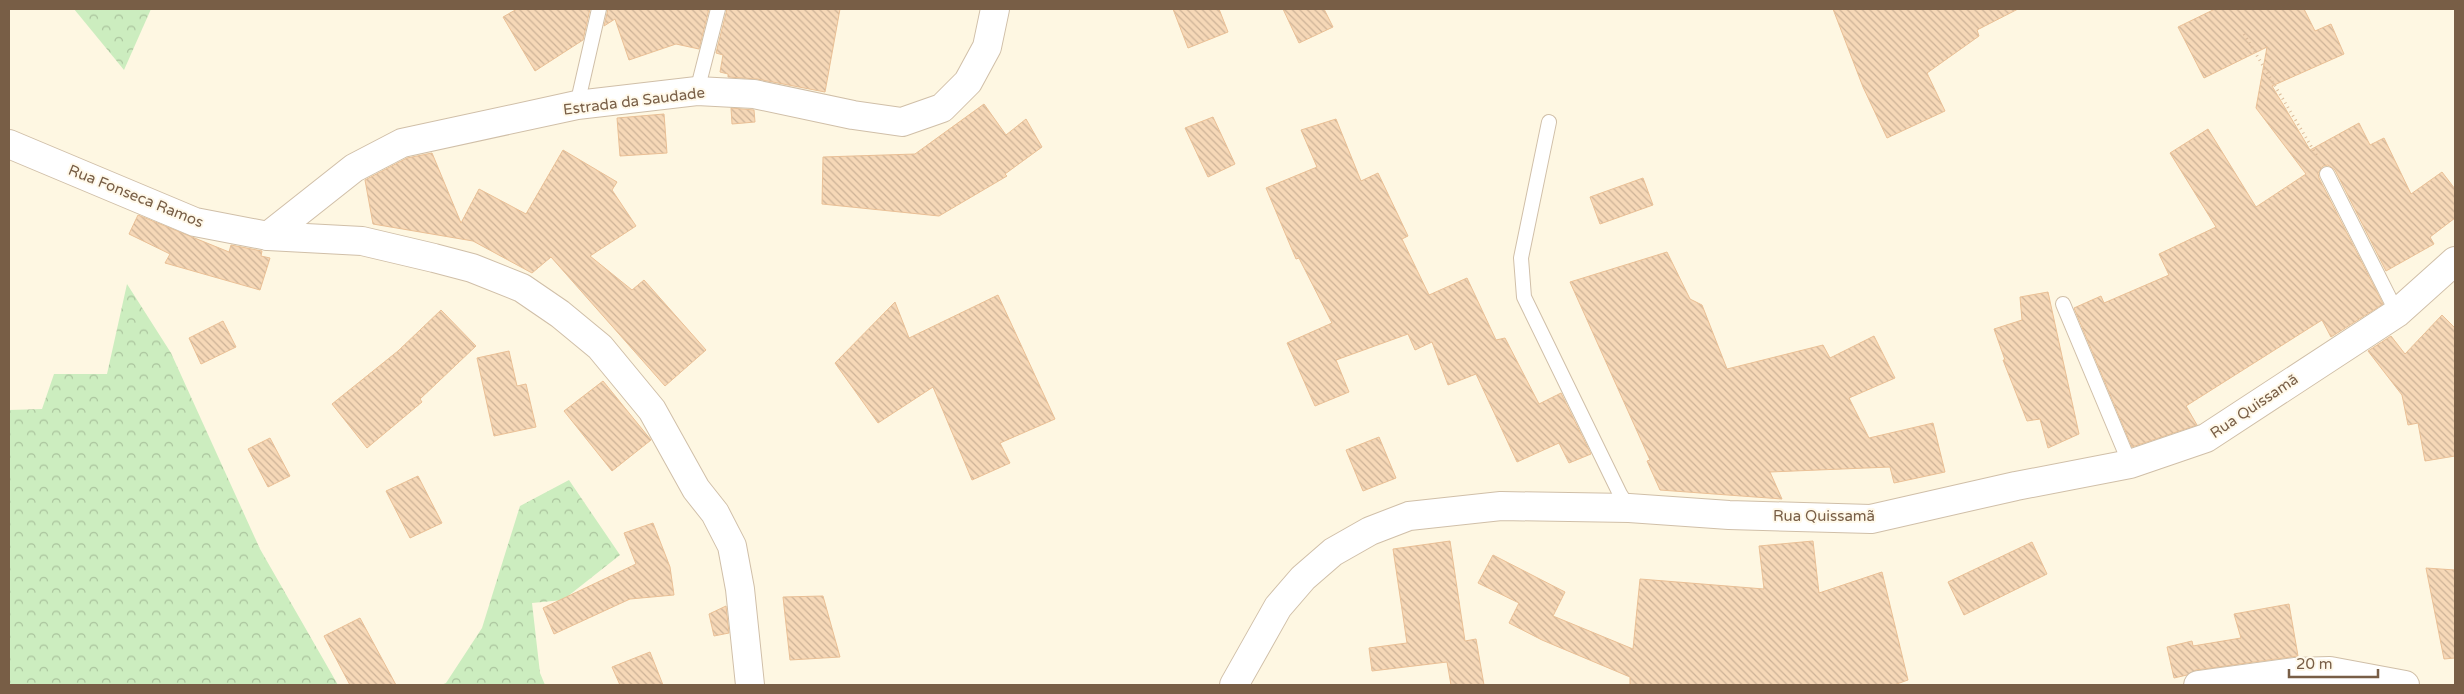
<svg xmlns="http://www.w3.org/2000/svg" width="2464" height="694" font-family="'Varela Round',sans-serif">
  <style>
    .forest { fill: url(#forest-crowns) }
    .building { fill: url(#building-back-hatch); stroke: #eac096 }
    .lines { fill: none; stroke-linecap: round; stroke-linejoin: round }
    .service-casing { stroke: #d0bfa8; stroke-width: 16 }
    .minor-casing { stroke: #d0bfa8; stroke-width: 30 }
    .tertiary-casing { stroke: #d0bfa8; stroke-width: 30 }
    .path { stroke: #dbbb9a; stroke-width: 3; stroke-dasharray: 1 4; stroke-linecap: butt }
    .service { stroke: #fff; stroke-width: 14 }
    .minor { stroke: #fff; stroke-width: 28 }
    .tertiary { stroke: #fff; stroke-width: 28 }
    .labels { text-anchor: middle; stroke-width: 4; stroke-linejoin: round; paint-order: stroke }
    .street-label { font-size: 15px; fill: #785e46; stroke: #fff9ea }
  </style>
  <defs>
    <pattern id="forest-crowns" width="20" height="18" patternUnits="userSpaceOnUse" patternTransform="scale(1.25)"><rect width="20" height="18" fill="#ccedbf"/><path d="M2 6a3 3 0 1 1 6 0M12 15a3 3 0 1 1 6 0" fill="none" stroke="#aac39d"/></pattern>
    <pattern id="building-back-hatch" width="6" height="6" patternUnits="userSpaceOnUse" patternTransform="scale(1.25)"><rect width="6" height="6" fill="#f6d8b7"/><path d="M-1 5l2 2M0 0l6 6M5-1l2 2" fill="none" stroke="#ccb297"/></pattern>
  </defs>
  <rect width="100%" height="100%" fill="#fef7e2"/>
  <!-- forest -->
  <g class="forest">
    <path d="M 74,9 L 151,9 L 124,70 Z"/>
    <path d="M 127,284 L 171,353 L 260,549 L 338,685 L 9,685 L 9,410 L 42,409 L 54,374 L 107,374 Z"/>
    <path d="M 569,480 L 620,555 L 563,600 L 532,603 L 540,673 L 545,685 L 441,685 L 446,683 L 482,628 L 520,506 Z"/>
  </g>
  <!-- building -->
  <g class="building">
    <path d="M 517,9 L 590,9 L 583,40 L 535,71 L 503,17 Z"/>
    <path d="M 608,9 L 709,9 L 699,49 L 676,44 L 629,60 L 615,19 L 604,26 Z"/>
    <path d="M 727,9 L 840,9 L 825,92 L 757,79 L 728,77 L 728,74 L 720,72 L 723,55 L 716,53 Z"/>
    <path d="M 1173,9 L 1219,9 L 1228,32 L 1188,48 Z"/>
    <path d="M 1283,9 L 1324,9 L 1333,27 L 1299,43 Z"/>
    <path d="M 1833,9 L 2018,9 L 1977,30 L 1979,36 L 1927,73 L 1945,111 L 1887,138 L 1863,87 Z"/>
    <path d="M 2215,9 L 2304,9 L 2315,31 L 2331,24 L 2344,54 L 2272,86 L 2310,150 L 2359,123 L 2370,145 L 2384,138 L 2411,194 L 2442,172 L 2455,189 L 2455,218 L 2430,237 L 2434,244 L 2386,271 L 2335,170 L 2328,165 L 2323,166 L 2318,173 L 2319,178 L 2383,304 L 2331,337 L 2322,320 L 2186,406 L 2197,425 L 2132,447 L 2074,308 L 2101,296 L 2104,303 L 2169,275 L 2159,254 L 2216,227 L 2170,153 L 2208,129 L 2256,207 L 2306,174 L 2256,108 L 2267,47 L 2204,78 L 2178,27 Z"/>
    <path d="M 984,104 L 1006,135 L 1026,119 L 1042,147 L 1005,174 L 1007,176 L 939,216 L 822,204 L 823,157 L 915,154 Z"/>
    <path d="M 731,108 L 754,110 L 755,122 L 732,124 Z"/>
    <path d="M 664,114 L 667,153 L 620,156 L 617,118 Z"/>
    <path d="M 1213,117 L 1235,164 L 1208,177 L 1185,128 Z"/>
    <path d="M 1336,119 L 1361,181 L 1378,173 L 1408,236 L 1402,239 L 1429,295 L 1467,278 L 1496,340 L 1505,338 L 1539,404 L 1561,393 L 1591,454 L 1569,463 L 1559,443 L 1517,462 L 1476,374 L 1448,385 L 1432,342 L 1415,350 L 1408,334 L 1336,360 L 1349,392 L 1315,406 L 1287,343 L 1332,323 L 1299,258 L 1296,259 L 1266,188 L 1317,167 L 1301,130 Z"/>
    <path d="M 563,150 L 617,182 L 612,190 L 636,226 L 590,256 L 632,290 L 644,280 L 706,350 L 665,386 L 551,257 L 532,273 L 473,241 L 373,224 L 365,180 L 407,158 L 432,153 L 461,223 L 479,189 L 526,214 Z"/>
    <path d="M 1643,178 L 1653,205 L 1600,224 L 1590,197 Z"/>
    <path d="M 138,215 L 229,252 L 231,245 L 262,251 L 261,256 L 270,258 L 260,290 L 165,263 L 170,254 L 129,234 Z"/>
    <path d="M 1667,252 L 1690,299 L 1702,305 L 1727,369 L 1823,345 L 1830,358 L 1874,336 L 1895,378 L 1849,398 L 1869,438 L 1933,423 L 1945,472 L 1894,483 L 1890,467 L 1770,472 L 1782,499 L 1660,490 L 1647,461 L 1650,460 L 1570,282 Z"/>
    <path d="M 2048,292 L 2079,434 L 2048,448 L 2040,419 L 2027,421 L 2003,360 L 2005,360 L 1994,329 L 2022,320 L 2020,297 Z"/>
    <path d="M 998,295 L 1055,419 L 1000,443 L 1010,463 L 972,480 L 933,387 L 878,423 L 835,363 L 895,302 L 909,338 Z"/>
    <path d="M 441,310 L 476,346 L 420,399 L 422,402 L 367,448 L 332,404 L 398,351 Z"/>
    <path d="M 2442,315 L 2455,328 L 2455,456 L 2425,461 L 2418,423 L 2408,425 L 2402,395 L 2368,351 L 2391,336 L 2405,354 Z"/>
    <path d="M 223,321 L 236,347 L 201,364 L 189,338 Z"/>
    <path d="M 509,351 L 517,386 L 526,384 L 536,427 L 494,436 L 477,358 Z"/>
    <path d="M 603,381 L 651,440 L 612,471 L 564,411 Z"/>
    <path d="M 1379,437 L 1396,478 L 1363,491 L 1346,450 Z"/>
    <path d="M 270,438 L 290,476 L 268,487 L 248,449 Z"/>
    <path d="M 418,476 L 442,523 L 410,538 L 386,491 Z"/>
    <path d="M 653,523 L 670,567 L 674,595 L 630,599 L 554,634 L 543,608 L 636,564 L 624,533 Z"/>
    <path d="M 1450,541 L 1465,641 L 1476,639 L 1484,685 L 1451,685 L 1447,662 L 1372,671 L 1369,648 L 1407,643 L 1393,549 Z"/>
    <path d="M 1813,541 L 1819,593 L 1882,572 L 1908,680 L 1894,685 L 1630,685 L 1630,677 L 1542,640 L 1509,623 L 1519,603 L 1478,583 L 1493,555 L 1565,592 L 1553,616 L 1633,649 L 1640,579 L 1764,589 L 1759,546 Z"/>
    <path d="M 2032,542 L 2047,574 L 1964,615 L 1948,582 Z"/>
    <path d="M 2426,568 L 2455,570 L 2455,658 L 2444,659 Z"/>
    <path d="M 823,596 L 840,657 L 790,660 L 783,597 Z"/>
    <path d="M 2289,604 L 2298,656 L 2196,670 L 2187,675 L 2174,678 L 2167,647 L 2192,641 L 2193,646 L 2241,638 L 2234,614 Z"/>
    <path d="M 726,606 L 729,633 L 714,636 L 709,614 Z"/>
    <path d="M 360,618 L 396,685 L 350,685 L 324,636 Z"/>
    <path d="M 650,652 L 663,685 L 620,685 L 612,667 Z"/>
  </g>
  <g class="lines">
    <defs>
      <g id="service">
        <path d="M 697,91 L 718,9"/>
        <path d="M 577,105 L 599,9"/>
        <path d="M 1549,122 L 1521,258 L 1524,297 L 1620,494 L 1629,508"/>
        <path d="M 2327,174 L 2397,313"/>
        <path d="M 2063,304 L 2130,464"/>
      </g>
      <g id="minor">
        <path d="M 268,236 L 354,168 L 402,143 L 577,105 L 697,91 L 754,94 L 853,115 L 902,122 L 942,108 L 968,82 L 987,47 L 995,9"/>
        <path d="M 2198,685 L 2294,672 L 2330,671 L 2405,685"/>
      </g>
      <g id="tertiary">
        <path d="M 9,144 L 195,222 L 268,236 L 362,241 L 434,258 L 472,268 L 522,288 L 560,314 L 600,347 L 652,410 L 696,489 L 715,513 L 732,546 L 740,589 L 750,685"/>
        <path d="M 1234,685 L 1278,607 L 1303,578 L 1333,552 L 1370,531 L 1409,516 L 1501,506 L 1629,508 L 1729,515 L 1871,519 L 2016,486 L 2130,464 L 2206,438 L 2397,313 L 2455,261"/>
      </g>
    </defs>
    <!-- service casing -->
    <use href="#service" class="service-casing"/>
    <!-- minor casing -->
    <use href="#minor" class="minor-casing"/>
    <!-- tertiary casing -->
    <use href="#tertiary" class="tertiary-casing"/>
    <!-- path -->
    <path class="path" d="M 2244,34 L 2317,156"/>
    <!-- service -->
    <use href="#service" class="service"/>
    <!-- minor -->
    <use href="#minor" class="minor"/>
    <!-- tertiary -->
    <use href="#tertiary" class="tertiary"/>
  </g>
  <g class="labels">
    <!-- street labels -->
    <g class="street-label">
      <text transform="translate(634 101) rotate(-7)" y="5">Estrada da Saudade</text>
      <text transform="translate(136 196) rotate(22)" y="5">Rua Fonseca Ramos</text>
      <text transform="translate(2254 406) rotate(-34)" y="5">Rua Quissamã</text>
      <text x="1824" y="521">Rua Quissamã</text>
    </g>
  </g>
  <!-- border -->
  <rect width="2464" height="694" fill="none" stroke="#785e46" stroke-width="20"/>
  <!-- scale -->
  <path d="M2289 669v8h89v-8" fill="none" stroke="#785e46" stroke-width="2.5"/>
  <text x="2296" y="669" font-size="15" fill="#785e46" stroke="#fff9ea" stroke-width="4" paint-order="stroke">20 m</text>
</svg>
